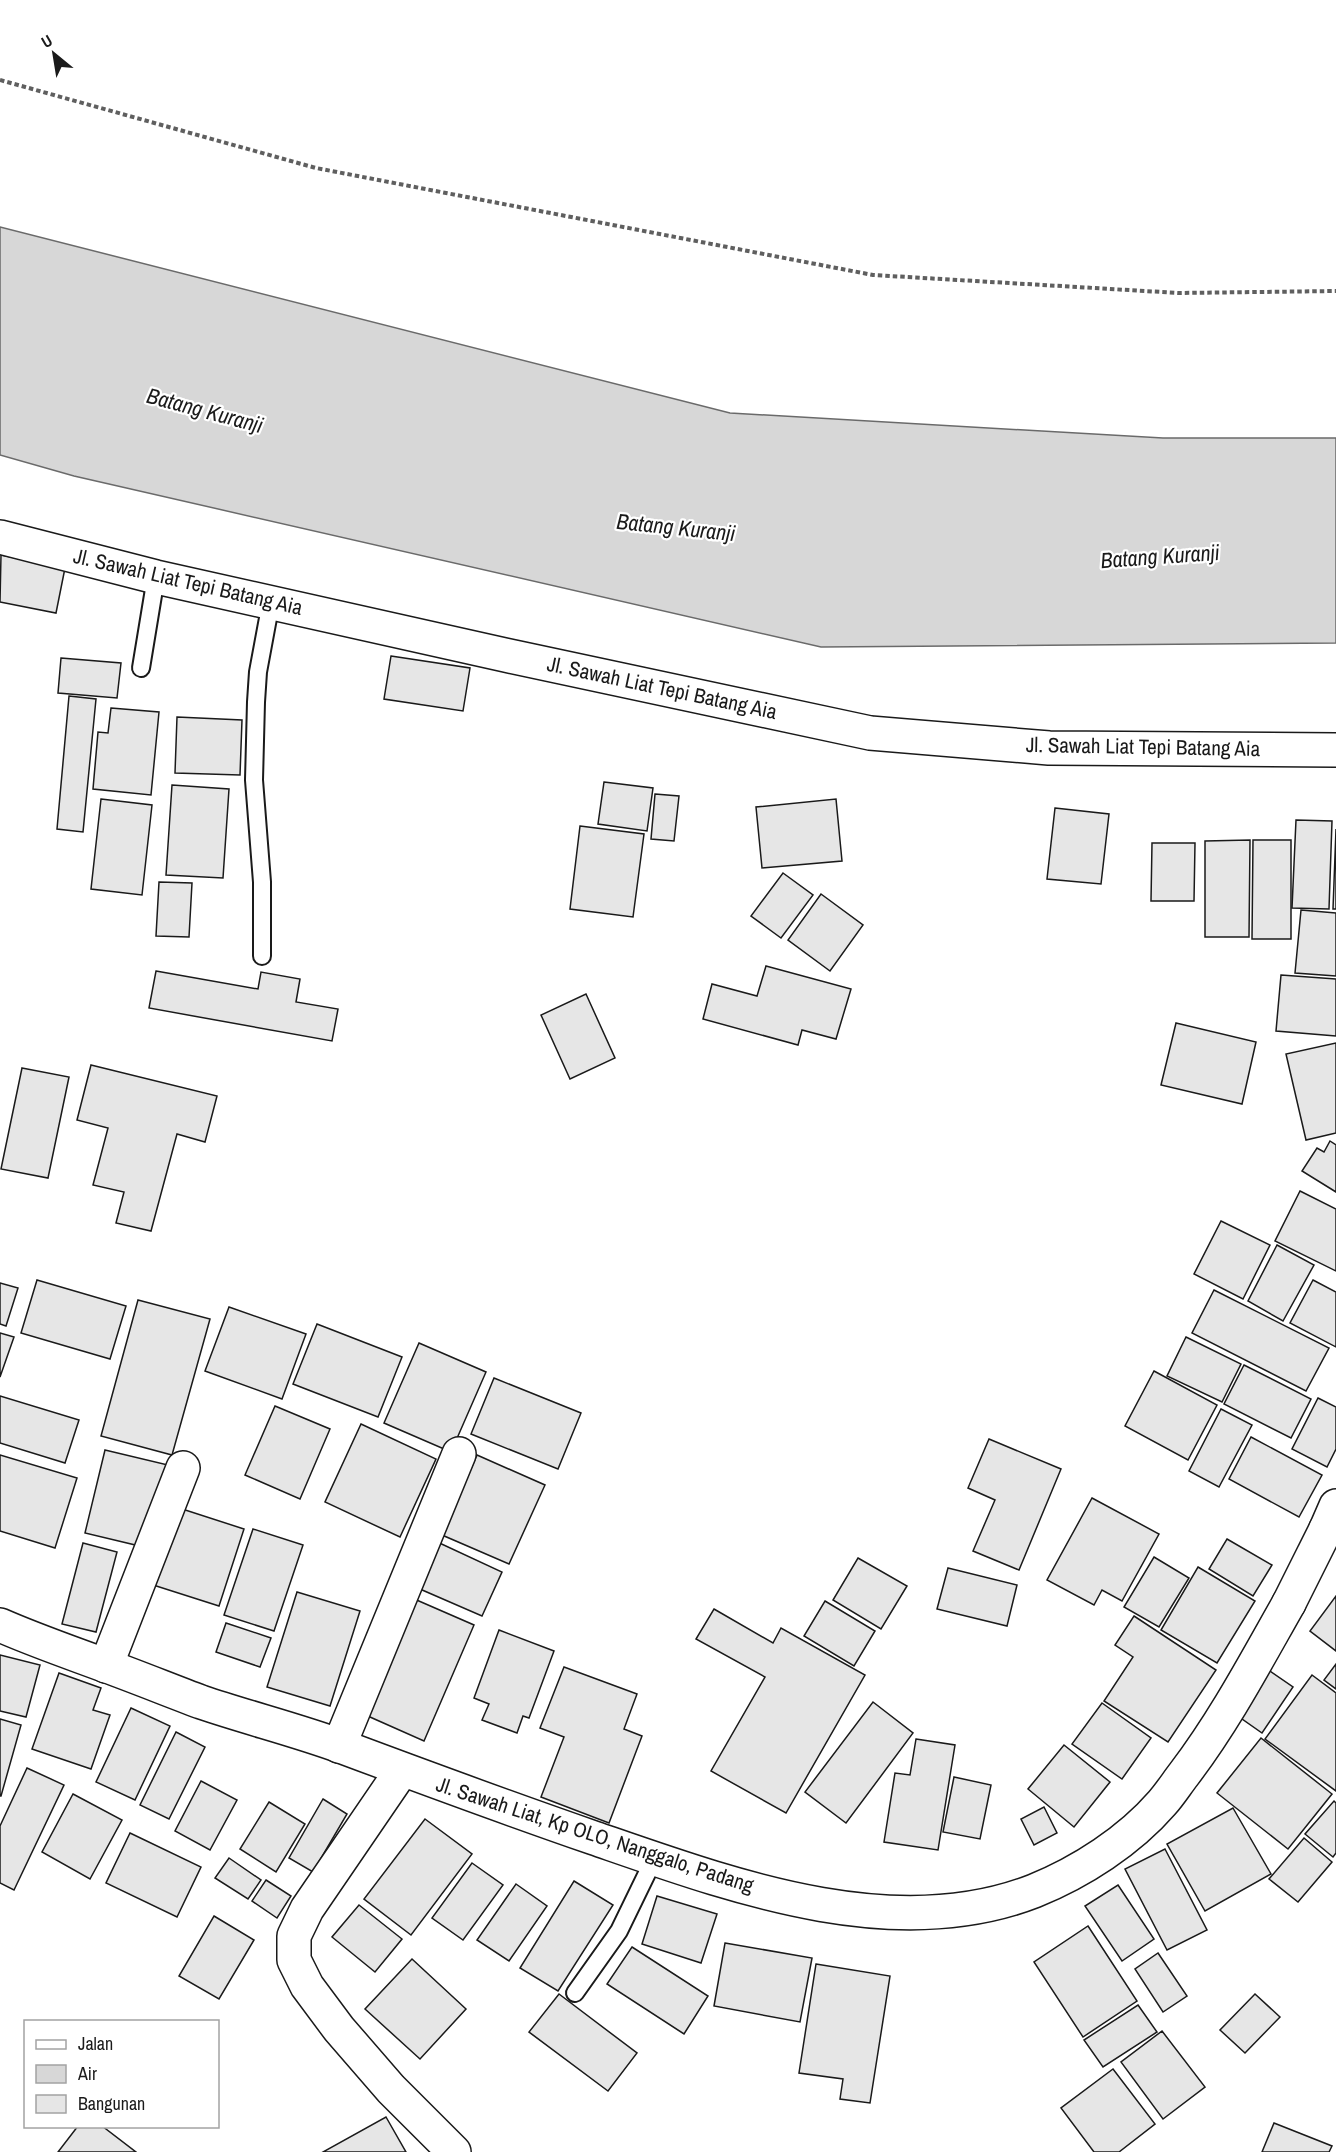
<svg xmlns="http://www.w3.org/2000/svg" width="1336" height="2152" font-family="'Archivo Narrow',sans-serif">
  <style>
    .water { fill: #d7d7d7; stroke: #6a6a6a; stroke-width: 1.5 }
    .building { fill: #e6e6e6; stroke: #1a1a1a; stroke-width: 1.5 }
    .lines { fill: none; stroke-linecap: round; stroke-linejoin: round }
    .service-casing { stroke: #1a1a1a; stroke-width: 20 }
    .minor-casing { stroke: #1a1a1a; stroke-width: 36 }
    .tertiary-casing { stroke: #1a1a1a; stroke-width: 36 }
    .path { stroke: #5f5f5f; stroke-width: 4; stroke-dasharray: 4.5 3; stroke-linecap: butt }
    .service { stroke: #fff; stroke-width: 16 }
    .minor { stroke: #fff; stroke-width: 33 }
    .tertiary { stroke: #fff; stroke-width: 33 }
    .labels { text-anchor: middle; stroke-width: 4.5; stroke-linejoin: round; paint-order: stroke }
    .street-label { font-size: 21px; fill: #1a1a1a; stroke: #fff }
    .water-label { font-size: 22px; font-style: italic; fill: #1a1a1a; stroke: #fff }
  </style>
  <rect width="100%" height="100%" fill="#fff"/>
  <!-- water -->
  <path class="water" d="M 0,227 L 730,413 L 1163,438 L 1336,438 L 1336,643 L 821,647 L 74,476 L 0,455 Z"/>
  <!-- building -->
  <g class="building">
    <path d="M 1,555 L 65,568 L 56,613 L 0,602 Z"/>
    <path d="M 391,656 L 470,668 L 463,711 L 384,699 Z"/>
    <path d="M 61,658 L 121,663 L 117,698 L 58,693 Z"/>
    <path d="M 69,696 L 96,699 L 83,832 L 57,829 Z"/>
    <path d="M 111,708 L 159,712 L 151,795 L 93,789 L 98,732 L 108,733 Z"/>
    <path d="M 177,717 L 242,720 L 240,775 L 175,773 Z"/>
    <path d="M 604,782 L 653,788 L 647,831 L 598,824 Z"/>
    <path d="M 172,785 L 229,789 L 223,878 L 166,875 Z"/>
    <path d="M 655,794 L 679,796 L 674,841 L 651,839 Z"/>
    <path d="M 101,799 L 152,805 L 142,895 L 91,889 Z"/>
    <path d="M 836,799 L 842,861 L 762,868 L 756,807 Z"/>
    <path d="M 1055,808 L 1109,814 L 1101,884 L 1047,879 Z"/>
    <path d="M 1296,820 L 1332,821 L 1329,909 L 1292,908 Z"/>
    <path d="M 580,826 L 644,834 L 633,917 L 570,909 Z"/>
    <path d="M 1336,829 L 1336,909 L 1333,909 Z"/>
    <path d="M 1250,840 L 1249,937 L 1205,937 L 1205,841 Z"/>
    <path d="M 1253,840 L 1291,840 L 1291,939 L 1252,939 Z"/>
    <path d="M 1152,843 L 1195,843 L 1194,901 L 1151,901 Z"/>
    <path d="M 783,873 L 813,895 L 781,938 L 751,916 Z"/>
    <path d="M 159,882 L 192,883 L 189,937 L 156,936 Z"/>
    <path d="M 821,894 L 863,925 L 830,971 L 788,940 Z"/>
    <path d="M 1301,910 L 1336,913 L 1336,976 L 1295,973 Z"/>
    <path d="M 766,966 L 851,989 L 836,1039 L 802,1030 L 798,1045 L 703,1019 L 712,984 L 757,996 Z"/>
    <path d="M 156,971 L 258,989 L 261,972 L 300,979 L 296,1002 L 338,1009 L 332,1041 L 149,1008 Z"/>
    <path d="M 1281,975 L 1336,979 L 1336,1036 L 1276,1031 Z"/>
    <path d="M 586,994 L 615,1058 L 570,1079 L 541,1015 Z"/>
    <path d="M 1176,1023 L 1256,1042 L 1242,1104 L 1161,1085 Z"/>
    <path d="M 1336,1043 L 1336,1133 L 1306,1140 L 1286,1054 Z"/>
    <path d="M 91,1065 L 217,1096 L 205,1142 L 177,1134 L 151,1231 L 116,1223 L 124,1192 L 93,1185 L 108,1128 L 77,1120 Z"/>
    <path d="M 22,1068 L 69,1077 L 48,1178 L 1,1169 Z"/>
    <path d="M 1330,1141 L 1336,1145 L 1336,1192 L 1302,1171 L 1317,1148 L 1324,1152 Z"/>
    <path d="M 1300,1191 L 1336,1209 L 1336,1271 L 1275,1241 Z"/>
    <path d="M 1221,1221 L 1270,1245 L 1243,1299 L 1194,1274 Z"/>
    <path d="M 1277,1245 L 1314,1265 L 1283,1321 L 1248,1301 Z"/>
    <path d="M 37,1280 L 126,1306 L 110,1359 L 21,1333 Z"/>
    <path d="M 1313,1280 L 1336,1292 L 1336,1347 L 1290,1323 Z"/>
    <path d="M 0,1283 L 18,1288 L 6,1326 L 0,1324 Z"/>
    <path d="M 1214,1290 L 1329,1348 L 1306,1391 L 1192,1333 Z"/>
    <path d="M 138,1300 L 210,1319 L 172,1455 L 101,1436 Z"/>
    <path d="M 229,1307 L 306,1334 L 282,1399 L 205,1371 Z"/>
    <path d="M 317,1324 L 402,1357 L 378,1417 L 293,1384 Z"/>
    <path d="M 0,1333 L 14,1337 L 0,1377 Z"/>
    <path d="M 1186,1337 L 1241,1364 L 1222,1402 L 1167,1376 Z"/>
    <path d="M 419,1343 L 486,1372 L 451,1452 L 384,1423 Z"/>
    <path d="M 1244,1365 L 1311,1399 L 1291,1438 L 1224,1404 Z"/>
    <path d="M 1154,1371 L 1217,1405 L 1188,1460 L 1125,1426 Z"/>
    <path d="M 494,1378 L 581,1413 L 558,1469 L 471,1434 Z"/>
    <path d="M 0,1396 L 79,1420 L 65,1463 L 0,1443 Z"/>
    <path d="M 1318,1398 L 1336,1407 L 1336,1449 L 1327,1467 L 1292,1449 Z"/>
    <path d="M 275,1406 L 330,1429 L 300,1499 L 245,1475 Z"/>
    <path d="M 1221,1409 L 1252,1425 L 1219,1487 L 1189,1471 Z"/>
    <path d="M 361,1424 L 436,1459 L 400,1537 L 325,1502 Z"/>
    <path d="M 1251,1437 L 1322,1475 L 1299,1517 L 1229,1479 Z"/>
    <path d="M 989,1439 L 1061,1469 L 1019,1570 L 973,1551 L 995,1500 L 968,1488 Z"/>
    <path d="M 105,1450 L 168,1465 L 148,1548 L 85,1533 Z"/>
    <path d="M 0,1455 L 77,1478 L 55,1548 L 0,1531 Z"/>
    <path d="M 477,1455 L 545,1485 L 509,1564 L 442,1535 Z"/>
    <path d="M 1092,1498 L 1159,1534 L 1122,1601 L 1102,1590 L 1094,1605 L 1047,1580 Z"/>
    <path d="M 176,1507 L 244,1529 L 219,1606 L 150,1584 Z"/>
    <path d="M 253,1529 L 303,1545 L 274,1631 L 224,1615 Z"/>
    <path d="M 1227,1539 L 1272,1565 L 1253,1596 L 1209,1569 Z"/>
    <path d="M 433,1540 L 502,1572 L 482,1616 L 413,1586 Z"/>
    <path d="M 83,1543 L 117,1552 L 96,1632 L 62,1624 Z"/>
    <path d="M 1154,1557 L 1189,1578 L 1159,1627 L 1124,1607 Z"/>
    <path d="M 858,1558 L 907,1586 L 881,1629 L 833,1600 Z"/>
    <path d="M 1198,1567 L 1255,1601 L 1217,1663 L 1161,1630 Z"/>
    <path d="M 948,1568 L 1017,1585 L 1007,1626 L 937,1609 Z"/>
    <path d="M 297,1592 L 360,1611 L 330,1706 L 267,1687 Z"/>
    <path d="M 1336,1596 L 1336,1651 L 1310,1631 Z"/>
    <path d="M 412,1598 L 474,1625 L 424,1741 L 361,1713 Z"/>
    <path d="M 825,1601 L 875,1631 L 854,1666 L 804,1636 Z"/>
    <path d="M 714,1609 L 773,1643 L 781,1628 L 865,1675 L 786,1813 L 711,1771 L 765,1677 L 696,1639 Z"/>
    <path d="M 1134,1616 L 1216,1670 L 1168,1742 L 1104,1701 L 1133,1657 L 1115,1645 Z"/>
    <path d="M 226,1623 L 271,1638 L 260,1667 L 216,1652 Z"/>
    <path d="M 499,1630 L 554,1651 L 529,1718 L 523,1716 L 517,1733 L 482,1720 L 489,1704 L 474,1698 Z"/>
    <path d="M 0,1655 L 40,1665 L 26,1717 L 0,1711 Z"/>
    <path d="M 1336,1664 L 1336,1689 L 1324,1680 Z"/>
    <path d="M 564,1667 L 637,1694 L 624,1729 L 642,1736 L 609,1823 L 541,1797 L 564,1737 L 540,1728 Z"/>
    <path d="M 1267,1669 L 1293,1687 L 1262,1733 L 1235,1714 Z"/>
    <path d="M 59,1673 L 101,1688 L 93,1710 L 110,1715 L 91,1769 L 32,1749 Z"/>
    <path d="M 1312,1675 L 1336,1693 L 1336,1791 L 1265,1739 Z"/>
    <path d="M 873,1702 L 913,1733 L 846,1823 L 805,1792 Z"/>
    <path d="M 1102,1703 L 1151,1738 L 1122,1779 L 1072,1744 Z"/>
    <path d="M 131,1708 L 170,1726 L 135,1800 L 96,1782 Z"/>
    <path d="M 0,1719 L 21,1725 L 1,1796 L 0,1796 Z"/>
    <path d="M 176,1732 L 205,1747 L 169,1819 L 140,1805 Z"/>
    <path d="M 1261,1738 L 1332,1794 L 1288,1849 L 1217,1793 Z"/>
    <path d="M 916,1739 L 955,1745 L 938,1850 L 884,1842 L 895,1773 L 910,1775 Z"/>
    <path d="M 1064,1745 L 1110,1782 L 1074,1827 L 1028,1789 Z"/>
    <path d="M 27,1768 L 64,1785 L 14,1890 L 0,1883 L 0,1826 Z"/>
    <path d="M 954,1777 L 991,1785 L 980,1839 L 943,1832 Z"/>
    <path d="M 201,1781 L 237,1800 L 210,1850 L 175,1831 Z"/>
    <path d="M 73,1794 L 122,1820 L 90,1879 L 42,1852 Z"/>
    <path d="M 323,1799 L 347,1814 L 313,1872 L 289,1858 Z"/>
    <path d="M 1334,1801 L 1336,1803 L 1336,1853 L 1333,1857 L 1305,1834 Z"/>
    <path d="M 269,1802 L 305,1824 L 276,1872 L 240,1849 Z"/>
    <path d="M 1044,1807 L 1057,1833 L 1034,1845 L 1021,1819 Z"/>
    <path d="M 1233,1808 L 1271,1874 L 1205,1911 L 1167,1844 Z"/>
    <path d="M 425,1819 L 472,1854 L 411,1935 L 364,1899 Z"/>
    <path d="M 130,1833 L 201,1867 L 177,1917 L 106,1883 Z"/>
    <path d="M 1304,1838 L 1332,1862 L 1298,1902 L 1269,1879 Z"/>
    <path d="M 1165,1849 L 1207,1930 L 1167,1950 L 1125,1869 Z"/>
    <path d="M 229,1858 L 261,1880 L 248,1899 L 215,1878 Z"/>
    <path d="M 472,1863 L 503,1885 L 463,1940 L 432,1918 Z"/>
    <path d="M 266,1880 L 291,1896 L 277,1918 L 252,1901 Z"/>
    <path d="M 574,1881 L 613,1905 L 558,1991 L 520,1968 Z"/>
    <path d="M 516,1884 L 547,1906 L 509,1961 L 477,1940 Z"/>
    <path d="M 1118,1885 L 1154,1939 L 1122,1961 L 1085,1906 Z"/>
    <path d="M 657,1896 L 717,1914 L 701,1963 L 642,1944 Z"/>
    <path d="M 359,1905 L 402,1939 L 375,1972 L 332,1937 Z"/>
    <path d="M 214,1916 L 254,1940 L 219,1999 L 179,1976 Z"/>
    <path d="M 1088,1926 L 1137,2001 L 1083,2037 L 1034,1962 Z"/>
    <path d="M 725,1943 L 812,1958 L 800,2022 L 714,2006 Z"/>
    <path d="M 632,1947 L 708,1996 L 684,2034 L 607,1984 Z"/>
    <path d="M 1158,1953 L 1187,1996 L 1163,2012 L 1135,1969 Z"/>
    <path d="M 412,1959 L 466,2009 L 420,2059 L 365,2009 Z"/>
    <path d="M 816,1964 L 890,1976 L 870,2103 L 840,2099 L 843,2079 L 799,2073 Z"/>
    <path d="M 559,1994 L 637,2053 L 608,2091 L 529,2032 Z"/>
    <path d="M 1255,1994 L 1280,2017 L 1245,2053 L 1220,2030 Z"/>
    <path d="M 1138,2005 L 1157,2032 L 1103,2067 L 1084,2040 Z"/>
    <path d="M 1162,2031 L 1205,2087 L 1163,2119 L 1121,2062 Z"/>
    <path d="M 1113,2069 L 1155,2124 L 1119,2152 L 1094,2152 L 1061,2108 Z"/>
    <path d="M 386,2117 L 406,2152 L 323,2152 Z"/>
    <path d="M 1274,2123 L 1332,2146 L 1329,2152 L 1262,2152 Z"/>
    <path d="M 78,2126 L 102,2126 L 136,2152 L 58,2152 Z"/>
  </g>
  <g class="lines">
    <defs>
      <g id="service">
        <path d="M 141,668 L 156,577"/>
        <path d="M 262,956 L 262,882 L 254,780 L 256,702 L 258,672 L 271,602"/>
        <path d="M 575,1993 L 619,1931 L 654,1859"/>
      </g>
      <g id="minor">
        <path d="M 0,537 L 156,577 L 505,655 L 870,733 L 1049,748 L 1336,750"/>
        <path d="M 1326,1529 L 1336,1506"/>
        <path d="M 0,1625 C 34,1640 69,1652 104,1665 C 137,1677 169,1690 201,1702 C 248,1718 297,1730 343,1747 C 426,1778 510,1809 594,1838 C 730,1885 893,1946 1034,1891 C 1081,1872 1129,1841 1162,1803 C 1170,1794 1177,1783 1184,1774 C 1225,1720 1256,1661 1289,1603"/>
        <path d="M 106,1666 L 183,1468"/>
        <path d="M 339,1746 L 459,1454"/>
        <path d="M 402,1770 L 307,1909 L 294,1936 L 294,1960 L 307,1986 L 339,2029 L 391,2089 L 454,2152"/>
      </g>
      <path id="tertiary" d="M 1289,1603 L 1326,1529"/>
    </defs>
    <!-- service casing -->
    <use href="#service" class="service-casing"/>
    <!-- minor casing -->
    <use href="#minor" class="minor-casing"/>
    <!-- tertiary casing -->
    <use href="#tertiary" class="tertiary-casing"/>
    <!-- path -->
    <path class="path" d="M 0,80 L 316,168 L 873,275 L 1179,293 L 1336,291"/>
    <!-- service -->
    <use href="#service" class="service"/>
    <!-- minor -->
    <use href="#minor" class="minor"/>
    <!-- tertiary -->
    <use href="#tertiary" class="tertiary"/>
  </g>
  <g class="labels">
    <!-- street labels -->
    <g class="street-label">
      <text transform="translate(188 582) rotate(13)" y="7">Jl. Sawah Liat Tepi Batang Aia</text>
      <text transform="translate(662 688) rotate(12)" y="7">Jl. Sawah Liat Tepi Batang Aia</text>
      <text transform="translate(1143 747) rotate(1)" y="7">Jl. Sawah Liat Tepi Batang Aia</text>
      <text transform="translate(595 1835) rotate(18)" y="7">Jl. Sawah Liat, Kp OLO, Nanggalo, Padang</text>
    </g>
    <!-- water labels -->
    <g class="water-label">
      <text transform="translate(205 410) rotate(15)" y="8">Batang Kuranji</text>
      <text transform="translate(676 527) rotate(6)" y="8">Batang Kuranji</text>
      <text transform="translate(1160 556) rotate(-4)" y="8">Batang Kuranji</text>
    </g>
  </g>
  <!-- legend -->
  <rect x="24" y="2020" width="195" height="108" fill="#ffffff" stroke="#a3a3a3" stroke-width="1.5"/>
  <rect x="36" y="2040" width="30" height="9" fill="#ffffff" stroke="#a3a3a3" stroke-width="1.5"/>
  <text x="78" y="2050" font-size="18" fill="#1a1a1a">Jalan</text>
  <rect x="36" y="2065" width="30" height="18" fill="#d7d7d7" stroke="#a3a3a3" stroke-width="1.5"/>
  <text x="78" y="2080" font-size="18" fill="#1a1a1a">Air</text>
  <rect x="36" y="2095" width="30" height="18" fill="#e6e6e6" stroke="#a3a3a3" stroke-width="1.5"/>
  <text x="78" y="2110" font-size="18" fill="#1a1a1a">Bangunan</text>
  <!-- north arrow -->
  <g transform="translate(54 54) rotate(330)" stroke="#ffffff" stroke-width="4.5" paint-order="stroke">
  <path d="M0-4.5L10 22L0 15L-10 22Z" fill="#1a1a1a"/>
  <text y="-9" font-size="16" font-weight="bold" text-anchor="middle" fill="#1a1a1a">U</text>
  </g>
</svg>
